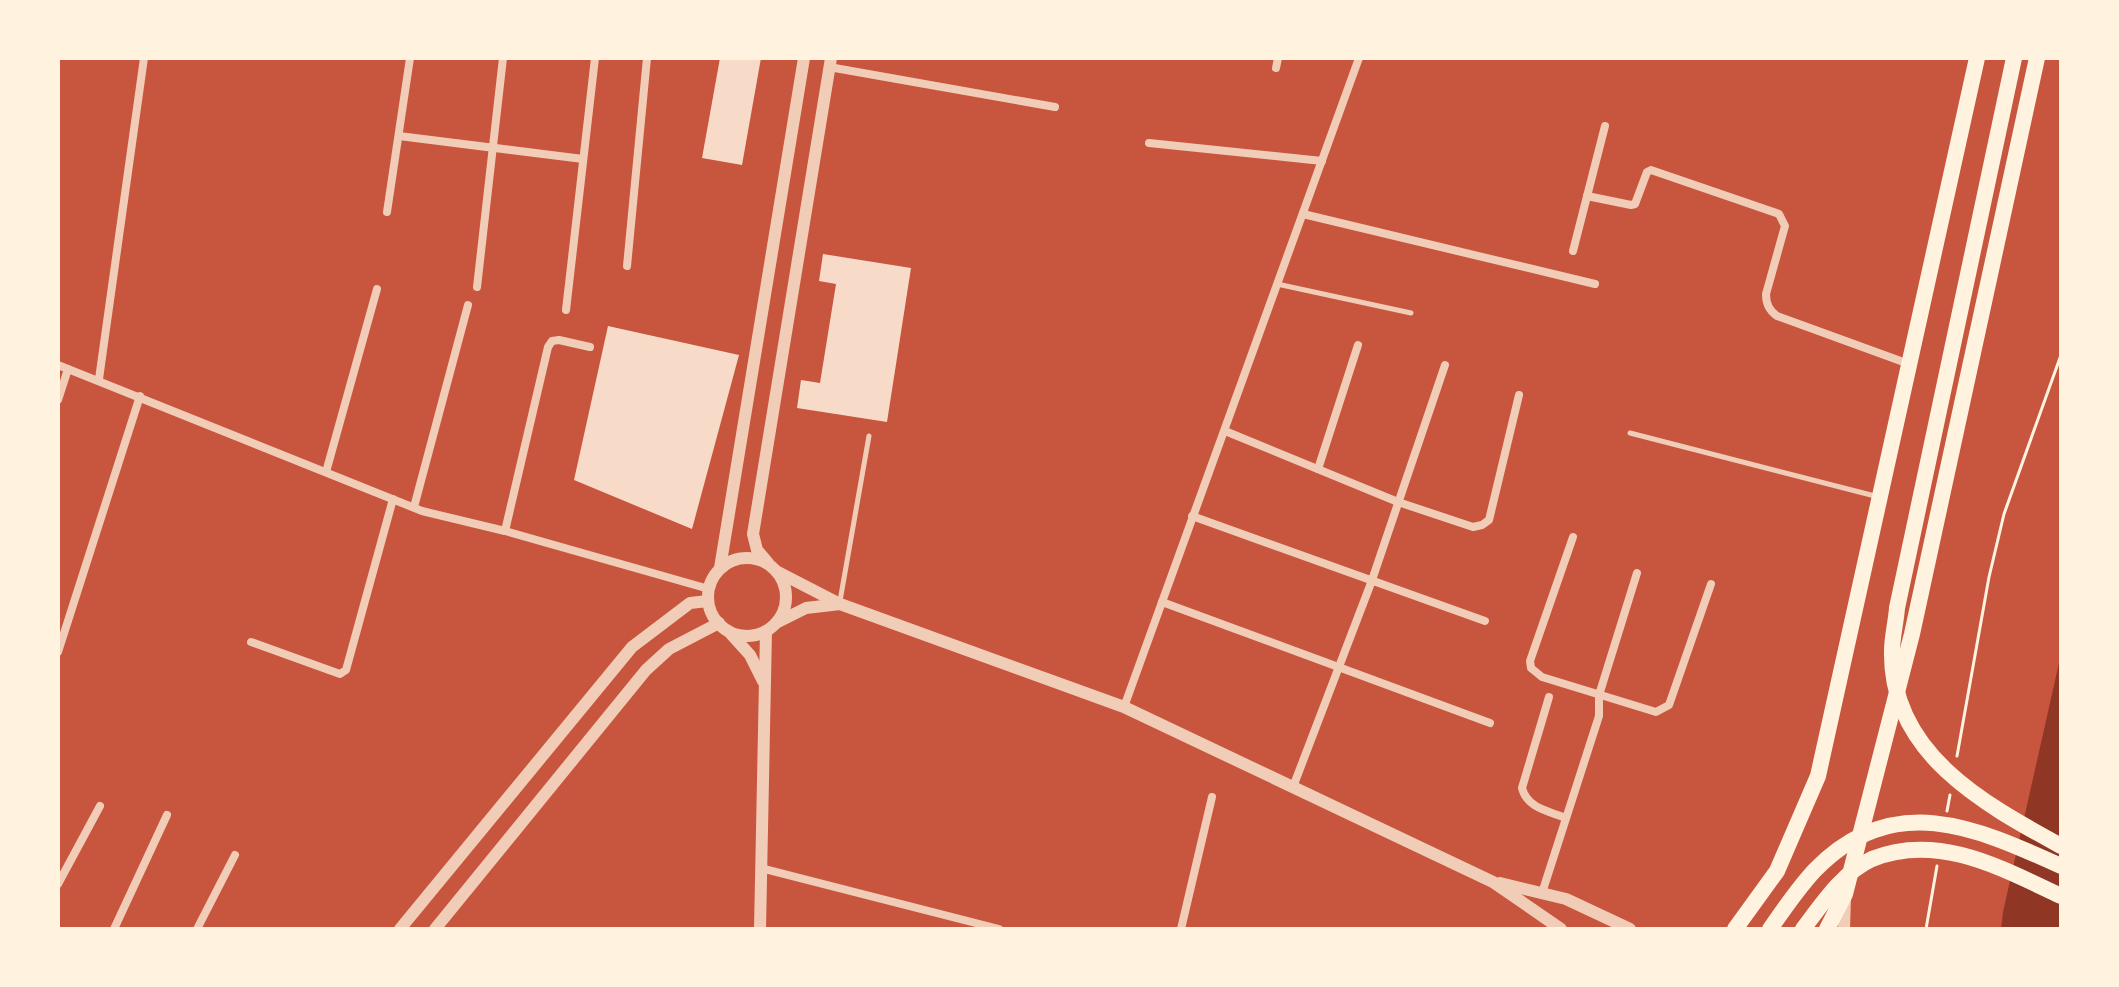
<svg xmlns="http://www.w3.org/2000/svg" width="2119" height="987" font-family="Cabin,sans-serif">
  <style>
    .water { fill: #8f3625 }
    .building { fill: #f7dbc8 }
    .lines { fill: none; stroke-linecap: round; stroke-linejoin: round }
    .path { stroke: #fff3e0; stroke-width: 3 }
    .service { stroke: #f1ccb7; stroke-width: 5 }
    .minor { stroke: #f1ccb7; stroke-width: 8 }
    .tertiary { stroke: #f1ccb7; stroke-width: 12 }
    .primary { stroke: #fff3e0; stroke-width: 16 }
  </style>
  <rect width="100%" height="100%" fill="#c8553d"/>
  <!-- water -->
  <path class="water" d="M 2061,654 L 2061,929 L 2001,929 L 2003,912 Z"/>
  <!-- building -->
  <g class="building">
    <path d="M 720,58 L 761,58 L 742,165 L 702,158 Z"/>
    <path d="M 823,254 L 911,268 L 887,422 L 797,408 L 801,380 L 820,383 L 836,284 L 819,281 Z"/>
    <path d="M 608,326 L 739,355 L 692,529 L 574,480 Z"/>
  </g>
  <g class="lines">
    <!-- path -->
    <g class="path">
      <path d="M 1957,756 L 1989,577 L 2004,514 L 2061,355"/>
      <path d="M 1947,811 L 1950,795"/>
      <path d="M 1926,929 L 1937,866"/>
    </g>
    <!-- service -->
    <g class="service">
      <path d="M 1277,284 L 1411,313"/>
      <path d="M 1630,433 L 1875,496"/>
      <path d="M 840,601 L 869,436"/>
    </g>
    <!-- minor -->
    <g class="minor">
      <path d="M 829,67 L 1055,107"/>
      <path d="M 1276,68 L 1278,58"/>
      <path d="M 399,136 L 583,159"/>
      <path d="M 1149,143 L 1322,161"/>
      <path d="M 1587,196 L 1631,205 L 1635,204 L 1647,172 L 1651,170 L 1779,214 L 1785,226 L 1766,294 C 1766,304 1769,310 1777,316 L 1909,364"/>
      <path d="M 387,212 L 410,58"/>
      <path d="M 1303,214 L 1595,284"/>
      <path d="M 1573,251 L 1605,126"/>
      <path d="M 627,266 L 647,58"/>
      <path d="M 477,287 L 503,58"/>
      <path d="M 566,310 L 595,58"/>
      <path d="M 58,365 L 422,511 L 505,531 L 709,589"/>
      <path d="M 99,379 L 144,58"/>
      <path d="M 58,400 L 68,369"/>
      <path d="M 1225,431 L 1398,502 L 1473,527 L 1482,525 L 1489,520 L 1519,395"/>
      <path d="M 1318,469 L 1358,345"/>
      <path d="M 326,472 L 377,289"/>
      <path d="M 414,507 L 468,305"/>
      <path d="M 1192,516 L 1485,621"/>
      <path d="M 505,531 L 548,347 L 552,341 L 559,340 L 590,347"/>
      <path d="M 1573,537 L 1530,661 L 1531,668 L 1542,677 L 1656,712 L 1669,705 L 1711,584"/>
      <path d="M 1162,602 L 1490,723"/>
      <path d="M 251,642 L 340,674 L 346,670 L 393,499"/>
      <path d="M 58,652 L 140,396"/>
      <path d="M 1549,697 L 1522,788 C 1527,808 1548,811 1566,818"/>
      <path d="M 1124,707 L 1359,58"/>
      <path d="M 1293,787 L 1371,583 L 1445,365"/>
      <path d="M 761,868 L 999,929"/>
      <path d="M 58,884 L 100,806"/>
      <path d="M 1542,893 L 1599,716 L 1599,695 L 1637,573"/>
      <path d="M 114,929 L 167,815"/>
      <path d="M 197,929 L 235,855"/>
      <path d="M 1181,929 L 1212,797"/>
    </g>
    <!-- tertiary -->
    <g class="tertiary">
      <circle cx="747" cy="597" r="39"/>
      <path d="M 768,563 L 757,550 L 753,534 L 831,58"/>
      <path d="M 720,568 L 804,58"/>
      <path d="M 778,572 L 840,604 L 1124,707 L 1493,882 L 1561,929"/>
      <path d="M 778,622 L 806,608 L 840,604"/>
      <path d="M 731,634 L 750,655 L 763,681"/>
      <path d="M 1500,883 L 1566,899 L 1630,929"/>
      <path d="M 400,929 L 632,647 L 690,603 L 708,601"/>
      <path d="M 435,929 L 646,670 L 669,649 L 719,623"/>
      <path d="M 760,929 L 766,631"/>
      <path d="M 1844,929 L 1845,897"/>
    </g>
    <!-- primary -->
    <g class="primary">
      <path d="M 2014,58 L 1897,608 C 1896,622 1892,637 1892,651 C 1890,753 1984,804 2061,846"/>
      <path d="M 1735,929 L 1777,871 L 1818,776 L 1977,58"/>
      <path d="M 1770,929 C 1784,909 1798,888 1815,870 C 1893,790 1975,827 2061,866"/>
      <path d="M 1803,929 C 1822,904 1843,872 1872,859 C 1938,832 2003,869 2061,896"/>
      <path d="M 1827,929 L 1845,894 L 1912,634 L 2037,58"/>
    </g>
  </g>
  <!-- border -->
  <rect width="2119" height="987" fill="none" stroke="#fff3e0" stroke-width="120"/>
</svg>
